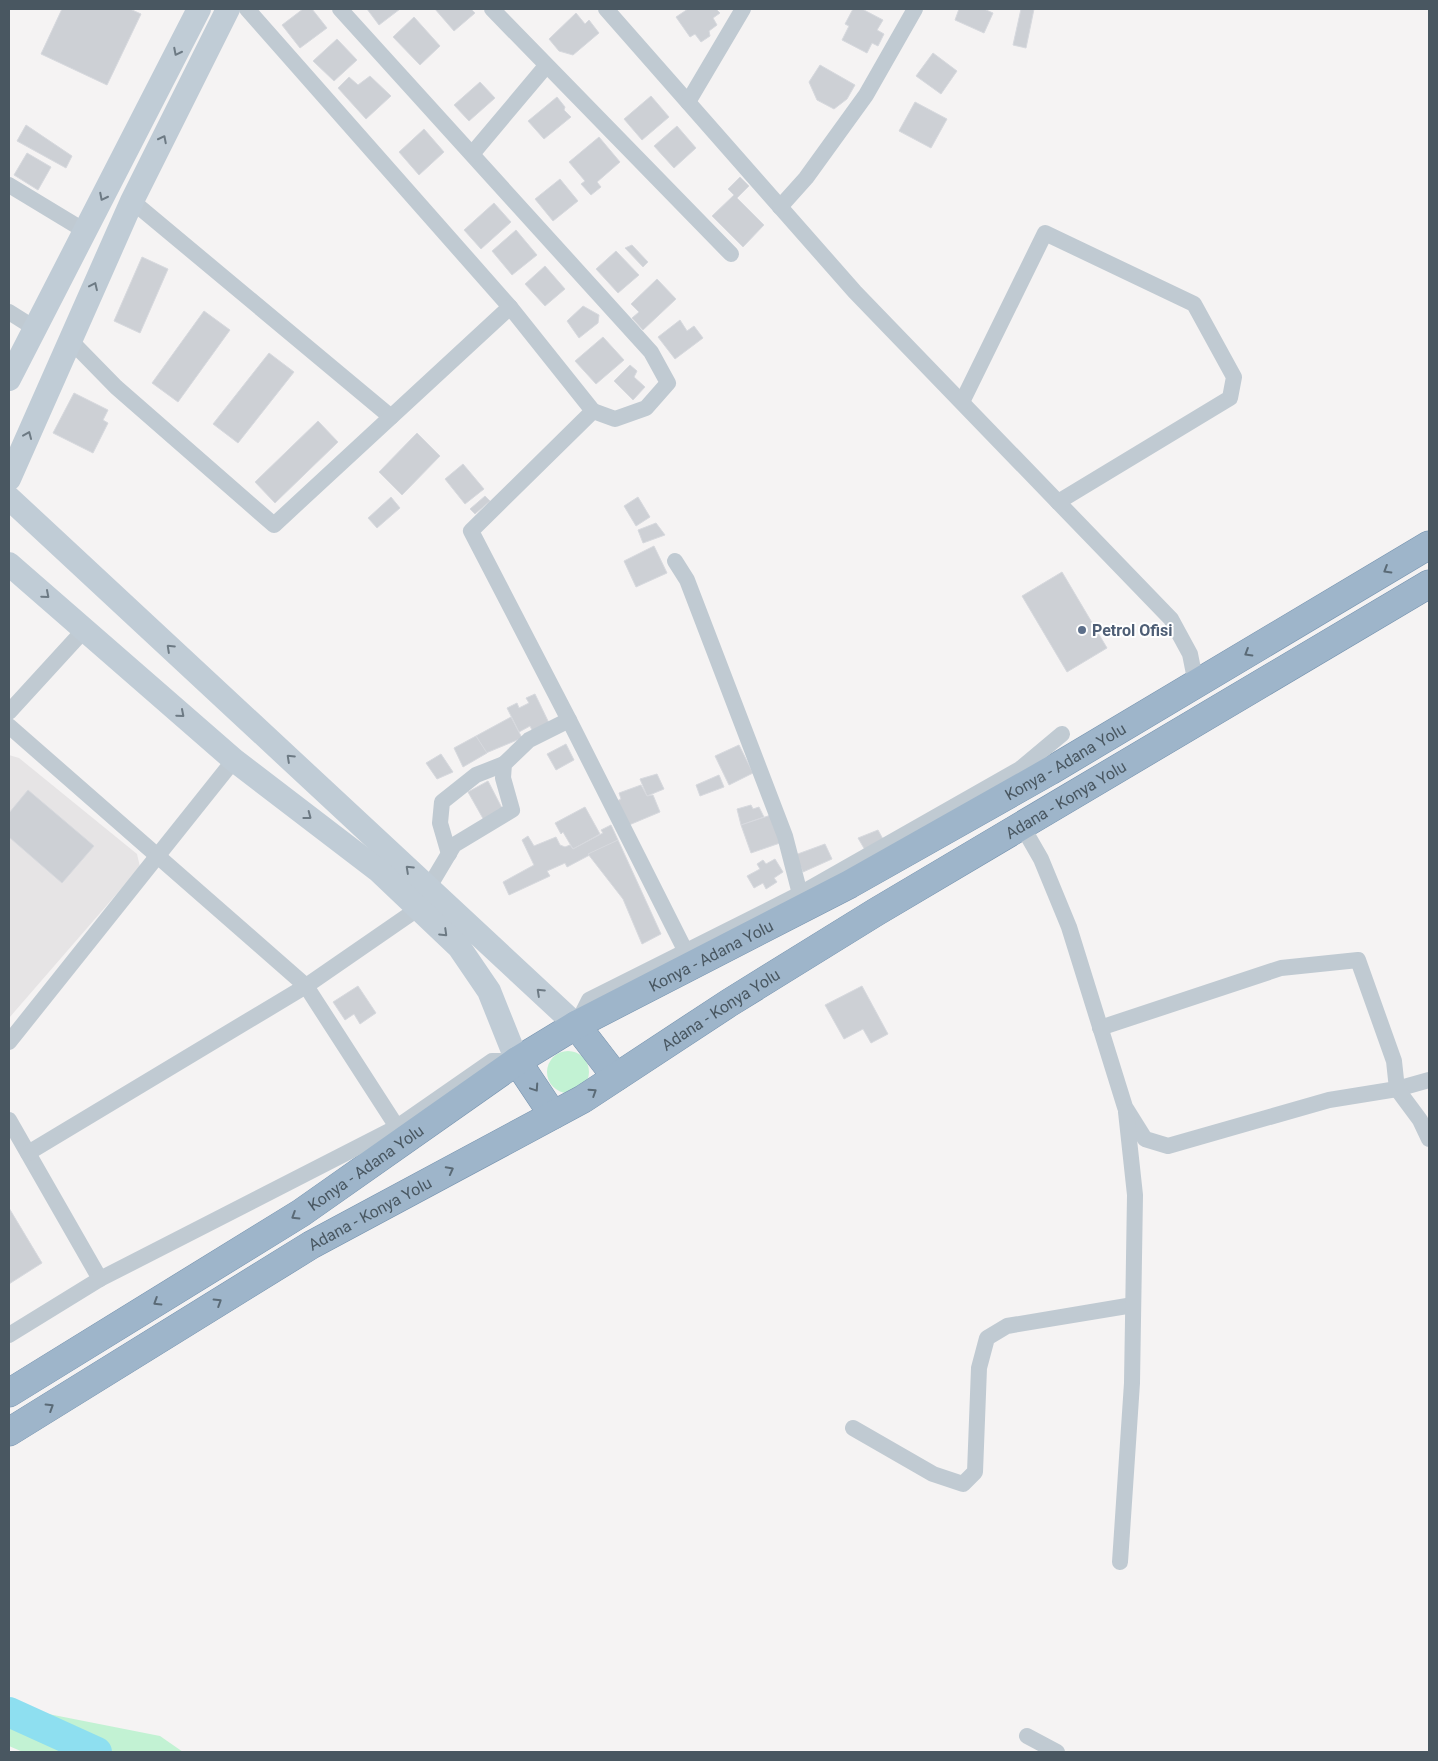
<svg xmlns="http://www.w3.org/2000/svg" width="1438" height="1761" font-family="Roboto,sans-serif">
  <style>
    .education { fill: #e6e4e5 }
    .green { fill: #c2f2d3 }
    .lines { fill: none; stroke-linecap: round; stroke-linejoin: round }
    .river { stroke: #8edff0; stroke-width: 30 }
    .building { fill: #cdd0d5; stroke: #d7d9de }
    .trunk-casing { stroke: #7592ae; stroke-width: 29 }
    .minor { stroke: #c0cad2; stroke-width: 16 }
    .secondary { stroke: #c0ccd6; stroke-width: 24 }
    .trunk { stroke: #9eb5ca; stroke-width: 28 }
    .oneway { stroke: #6d7a84 }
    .oneway2 { stroke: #5a6a76 }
    .service-dot { fill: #5c6f8a; stroke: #fff; stroke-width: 2 }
    .labels { text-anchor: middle; stroke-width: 4; stroke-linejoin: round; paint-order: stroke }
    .service-label { font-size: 16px; font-weight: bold; fill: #4e5e75; stroke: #fff; text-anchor: start }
    .street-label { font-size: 16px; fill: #495761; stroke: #fff }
  </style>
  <rect width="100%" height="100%" fill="#f5f3f3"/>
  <!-- education -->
  <path class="education" d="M 9,755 L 19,758 L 137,854 L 140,867 L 9,1018 Z"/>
  <!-- green -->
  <g class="green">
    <circle cx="568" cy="1072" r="21"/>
    <path d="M 9,1702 L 23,1709 L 160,1736 L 183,1752 L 23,1752 L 9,1746 Z"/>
  </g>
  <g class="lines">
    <!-- river -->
    <path class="river" d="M 9,1712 L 97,1752"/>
  </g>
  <!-- building -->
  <g class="building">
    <path d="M 62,9 L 130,9 L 141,14 L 107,85 L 41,54 Z"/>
    <path d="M 303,9 L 312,9 L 327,28 L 300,48 L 282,25 Z"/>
    <path d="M 367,9 L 400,9 L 379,25 Z"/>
    <path d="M 435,9 L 471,9 L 475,13 L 454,31 Z"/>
    <path d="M 688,9 L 716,9 L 720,13 L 713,18 L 717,25 L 709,31 L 710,36 L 701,42 L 695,34 L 690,37 L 676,17 Z"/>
    <path d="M 853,9 L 862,9 L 883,20 L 877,30 L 884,34 L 878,46 L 872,43 L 867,53 L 842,40 L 849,26 L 845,24 Z"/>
    <path d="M 959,9 L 984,9 L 993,13 L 984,33 L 955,20 Z"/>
    <path d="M 1021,9 L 1034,9 L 1026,48 L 1013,45 Z"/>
    <path d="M 576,13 L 585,24 L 589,20 L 599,33 L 573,55 L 559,51 L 549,39 Z"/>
    <path d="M 414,17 L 440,46 L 420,65 L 393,37 Z"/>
    <path d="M 337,39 L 357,60 L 334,81 L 313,61 Z"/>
    <path d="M 933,53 L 957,71 L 941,94 L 916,76 Z"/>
    <path d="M 820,65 L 855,85 L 847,99 L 834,109 L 817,100 L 809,82 Z"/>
    <path d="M 370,76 L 391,96 L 366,119 L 338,88 L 349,77 L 358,85 Z"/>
    <path d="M 480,82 L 495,98 L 469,121 L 454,105 Z"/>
    <path d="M 651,96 L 669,117 L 642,140 L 624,119 Z"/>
    <path d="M 557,97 L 565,107 L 564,110 L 571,117 L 544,139 L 528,121 Z"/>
    <path d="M 915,102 L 947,119 L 931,148 L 899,131 Z"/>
    <path d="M 26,125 L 72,156 L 66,168 L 17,141 Z"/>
    <path d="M 677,126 L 696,148 L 674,168 L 654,146 Z"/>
    <path d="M 424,129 L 444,152 L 419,175 L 399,152 Z"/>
    <path d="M 599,137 L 620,162 L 597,182 L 601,187 L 591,195 L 581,184 L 585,181 L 569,162 Z"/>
    <path d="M 27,153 L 51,167 L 38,190 L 14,175 Z"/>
    <path d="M 740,177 L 749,186 L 737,198 L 764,225 L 743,247 L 712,216 L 734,195 L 728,189 Z"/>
    <path d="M 560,179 L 578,201 L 553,221 L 535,199 Z"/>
    <path d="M 494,203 L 511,222 L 481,249 L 464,230 Z"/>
    <path d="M 516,230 L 537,255 L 512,275 L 492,251 Z"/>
    <path d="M 632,245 L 648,262 L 643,267 L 625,248 Z"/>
    <path d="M 616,251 L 639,275 L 618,293 L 596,269 Z"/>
    <path d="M 142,257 L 168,269 L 140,333 L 114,321 Z"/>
    <path d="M 545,266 L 565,289 L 545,306 L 525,284 Z"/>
    <path d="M 657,279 L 676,299 L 643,330 L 632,318 L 639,312 L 631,304 Z"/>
    <path d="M 583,306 L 599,315 L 598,323 L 579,338 L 567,321 Z"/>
    <path d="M 204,311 L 230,330 L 178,402 L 152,383 Z"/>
    <path d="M 680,320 L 687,331 L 694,326 L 703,338 L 675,359 L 658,337 Z"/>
    <path d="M 603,337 L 624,360 L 596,384 L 575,361 Z"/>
    <path d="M 269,353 L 294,372 L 238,443 L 213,424 Z"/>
    <path d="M 630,365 L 637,371 L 634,377 L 645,387 L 633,400 L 614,381 Z"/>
    <path d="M 74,393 L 108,410 L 103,420 L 108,423 L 93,453 L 53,433 Z"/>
    <path d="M 318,421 L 338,442 L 275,503 L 255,482 Z"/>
    <path d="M 417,433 L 440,456 L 402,495 L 379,472 Z"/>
    <path d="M 463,464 L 484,489 L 465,504 L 445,479 Z"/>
    <path d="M 485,496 L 490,501 L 475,514 L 470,509 Z"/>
    <path d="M 391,497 L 400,508 L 377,528 L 368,518 Z"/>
    <path d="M 638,497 L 650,517 L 636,526 L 624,506 Z"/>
    <path d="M 656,523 L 665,535 L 643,543 L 638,530 Z"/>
    <path d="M 654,546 L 667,573 L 636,587 L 624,561 Z"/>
    <path d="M 1062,572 L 1107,648 L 1067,672 L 1022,596 Z"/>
    <path d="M 535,694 L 549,723 L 533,732 L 530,726 L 519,732 L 507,708 L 517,703 L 519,708 L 529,703 L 526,698 Z"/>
    <path d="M 511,717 L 522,738 L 486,753 L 476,736 Z"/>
    <path d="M 476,736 L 487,753 L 463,767 L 454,748 Z"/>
    <path d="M 566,744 L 574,760 L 556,770 L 547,754 Z"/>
    <path d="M 739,745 L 753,773 L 729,785 L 715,756 Z"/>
    <path d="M 441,754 L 453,772 L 437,779 L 426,763 Z"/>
    <path d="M 657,774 L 664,789 L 647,796 L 640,779 Z"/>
    <path d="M 719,775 L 724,787 L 700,796 L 696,785 Z"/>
    <path d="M 488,781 L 504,812 L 485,822 L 468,792 Z"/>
    <path d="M 641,785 L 647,796 L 653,795 L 660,812 L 629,825 L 617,801 L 621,799 L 619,793 Z"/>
    <path d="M 28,790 L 94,846 L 62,883 L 9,837 L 9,813 Z"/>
    <path d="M 751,805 L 753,809 L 759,807 L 764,817 L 741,825 L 737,809 Z"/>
    <path d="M 585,807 L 600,834 L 573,849 L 563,832 L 561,834 L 555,823 Z"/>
    <path d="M 771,815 L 780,843 L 751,853 L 741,825 Z"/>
    <path d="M 611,825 L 618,840 L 567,867 L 565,863 L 547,871 L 550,876 L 509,895 L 503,882 L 534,865 L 522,840 L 528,836 L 534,846 L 556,837 L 560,845 L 565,847 L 570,845 L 573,849 L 603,833 L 601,830 Z"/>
    <path d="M 878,830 L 884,841 L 865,850 L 858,838 Z"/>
    <path d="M 618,840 L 661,934 L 642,944 L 623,899 L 588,854 Z"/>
    <path d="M 825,844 L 832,859 L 803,872 L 795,855 Z"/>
    <path d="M 775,859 L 783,872 L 774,878 L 777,882 L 766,889 L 763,883 L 754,888 L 747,876 L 760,869 L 757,864 L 763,860 L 766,864 Z"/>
    <path d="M 358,986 L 376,1013 L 360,1024 L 354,1014 L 345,1020 L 333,1002 Z"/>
    <path d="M 862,986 L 888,1034 L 871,1043 L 863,1029 L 844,1039 L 825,1005 Z"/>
    <path d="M 9,1208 L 42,1263 L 9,1284 Z"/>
  </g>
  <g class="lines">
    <defs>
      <g id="trunk">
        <path d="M 576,1025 L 616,1077"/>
        <path d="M 517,1061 L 553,1115"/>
        <path id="s1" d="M 9,1393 L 301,1213 L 517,1061 L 576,1025 L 850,884 L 1050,771 L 1429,545"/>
        <path id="s2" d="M 9,1432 L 311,1245 L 583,1099 L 729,1003 L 876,912 L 1429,584"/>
      </g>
    </defs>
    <!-- trunk casing -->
    <use href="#trunk" class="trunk-casing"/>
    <!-- minor -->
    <g class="minor">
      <path d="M 247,9 L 510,307 L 593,411"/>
      <path d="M 340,9 L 651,352 L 668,383 L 646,408 L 615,419 L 593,411 L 471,531 L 569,720 L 686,952"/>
      <path d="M 492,9 L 731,254"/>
      <path d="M 606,9 L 855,292 L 1171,619 L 1190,654 L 1196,684"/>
      <path d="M 688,102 L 743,9"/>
      <path d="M 472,154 L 546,66"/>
      <path d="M 9,185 L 85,231"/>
      <path d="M 132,201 L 391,417"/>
      <path d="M 780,207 L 806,178 L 866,95 L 915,9"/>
      <path d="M 9,312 L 36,329"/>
      <path d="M 69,339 L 116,387 L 274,525 L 510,307"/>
      <path d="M 962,402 L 1045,233 L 1194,304 L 1234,377 L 1230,398 L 1058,502"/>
      <path d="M 675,561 L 687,580 L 785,836 L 800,894"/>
      <path d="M 9,712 L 85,629"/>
      <path d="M 9,726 L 306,986 L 397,1127"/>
      <path d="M 1022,826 L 1041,859 L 1069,927 L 1125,1107 L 1145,1139 L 1168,1146 L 1329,1100 L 1397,1089 L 1429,1080"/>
      <path d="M 449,854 L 440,823 L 442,802 L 476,775 L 504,764"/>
      <path d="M 429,887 L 454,845 L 512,810 L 503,778 L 504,764 L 529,740 L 569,720"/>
      <path d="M 578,1022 L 589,1000 L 800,894 L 1020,769 L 1062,734"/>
      <path d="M 1100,1028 L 1281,968 L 1358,960 L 1394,1061 L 1397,1089 L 1420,1120 L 1429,1139"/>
      <path d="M 9,1042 L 234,760"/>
      <path d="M 9,1120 L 100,1279"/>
      <path d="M 28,1153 L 306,986 L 419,908"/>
      <path d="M 9,1335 L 100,1279 L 397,1127 L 492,1061 L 516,1061"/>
      <path d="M 853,1428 L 933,1474 L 963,1484 L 975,1472 L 979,1368 L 987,1338 L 1007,1326 L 1133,1305"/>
      <path d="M 1120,1562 L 1132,1383 L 1135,1195 L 1126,1112"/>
      <path d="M 1027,1736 L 1057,1752"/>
    </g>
    <!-- secondary -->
    <g class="secondary">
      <path d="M 9,379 L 199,9"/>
      <path d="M 9,479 L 132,201 L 228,9"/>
      <path d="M 9,498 L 576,1025"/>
      <path d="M 9,564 L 234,760 L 379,871 L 459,947 L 489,991 L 517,1061"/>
    </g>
    <!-- trunk -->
    <use href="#trunk" class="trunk"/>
  </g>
  <!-- one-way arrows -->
  <defs><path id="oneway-chevron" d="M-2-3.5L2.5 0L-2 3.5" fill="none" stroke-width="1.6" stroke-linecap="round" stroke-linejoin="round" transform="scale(1.25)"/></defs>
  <g class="oneway">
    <use href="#oneway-chevron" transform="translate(177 52) rotate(117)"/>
    <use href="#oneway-chevron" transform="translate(163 139) rotate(-63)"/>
    <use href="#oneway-chevron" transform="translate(103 197) rotate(117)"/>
    <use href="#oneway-chevron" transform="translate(94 286) rotate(-65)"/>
    <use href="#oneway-chevron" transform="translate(28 435) rotate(-67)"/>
    <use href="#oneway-chevron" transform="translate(46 595) rotate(41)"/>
    <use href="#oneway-chevron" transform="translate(170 648) rotate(-137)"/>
    <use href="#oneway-chevron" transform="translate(181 714) rotate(41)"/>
    <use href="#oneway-chevron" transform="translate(290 758) rotate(-137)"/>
    <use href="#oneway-chevron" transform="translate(308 816) rotate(37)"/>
    <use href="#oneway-chevron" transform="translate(409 869) rotate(-137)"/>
    <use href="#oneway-chevron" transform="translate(444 933) rotate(44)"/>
    <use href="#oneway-chevron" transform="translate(540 992) rotate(-137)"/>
  </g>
  <g class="oneway2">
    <use href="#oneway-chevron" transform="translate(1387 570) rotate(149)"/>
    <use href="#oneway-chevron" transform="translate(1248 653) rotate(149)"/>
    <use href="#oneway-chevron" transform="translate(535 1088) rotate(56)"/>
    <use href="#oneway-chevron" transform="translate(593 1092) rotate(-33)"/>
    <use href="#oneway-chevron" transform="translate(450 1170) rotate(-28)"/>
    <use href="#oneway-chevron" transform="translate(295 1216) rotate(148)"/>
    <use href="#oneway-chevron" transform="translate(157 1302) rotate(148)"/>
    <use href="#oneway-chevron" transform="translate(218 1302) rotate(-32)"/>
    <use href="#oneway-chevron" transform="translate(50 1407) rotate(-32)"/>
  </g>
  <!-- markers -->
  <circle class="service-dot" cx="1082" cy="630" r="5"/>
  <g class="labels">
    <!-- service labels -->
    <g class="service-label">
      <text x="1092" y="636">Petrol Ofisi</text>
    </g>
    <!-- street labels -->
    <g class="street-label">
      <text dy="6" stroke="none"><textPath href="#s1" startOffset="1232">Konya - Adana Yolu</textPath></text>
      <text dy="6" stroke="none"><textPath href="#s2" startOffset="1232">Adana - Konya Yolu</textPath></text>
      <text dy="6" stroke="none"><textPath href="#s1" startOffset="828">Konya - Adana Yolu</textPath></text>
      <text dy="6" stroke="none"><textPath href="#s2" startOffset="828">Adana - Konya Yolu</textPath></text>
      <text dy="6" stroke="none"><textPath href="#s1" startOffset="422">Konya - Adana Yolu</textPath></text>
      <text dy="6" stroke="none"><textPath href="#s2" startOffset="422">Adana - Konya Yolu</textPath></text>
    </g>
  </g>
  <!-- border -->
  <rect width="1438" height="1761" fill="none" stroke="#495761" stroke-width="20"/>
</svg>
